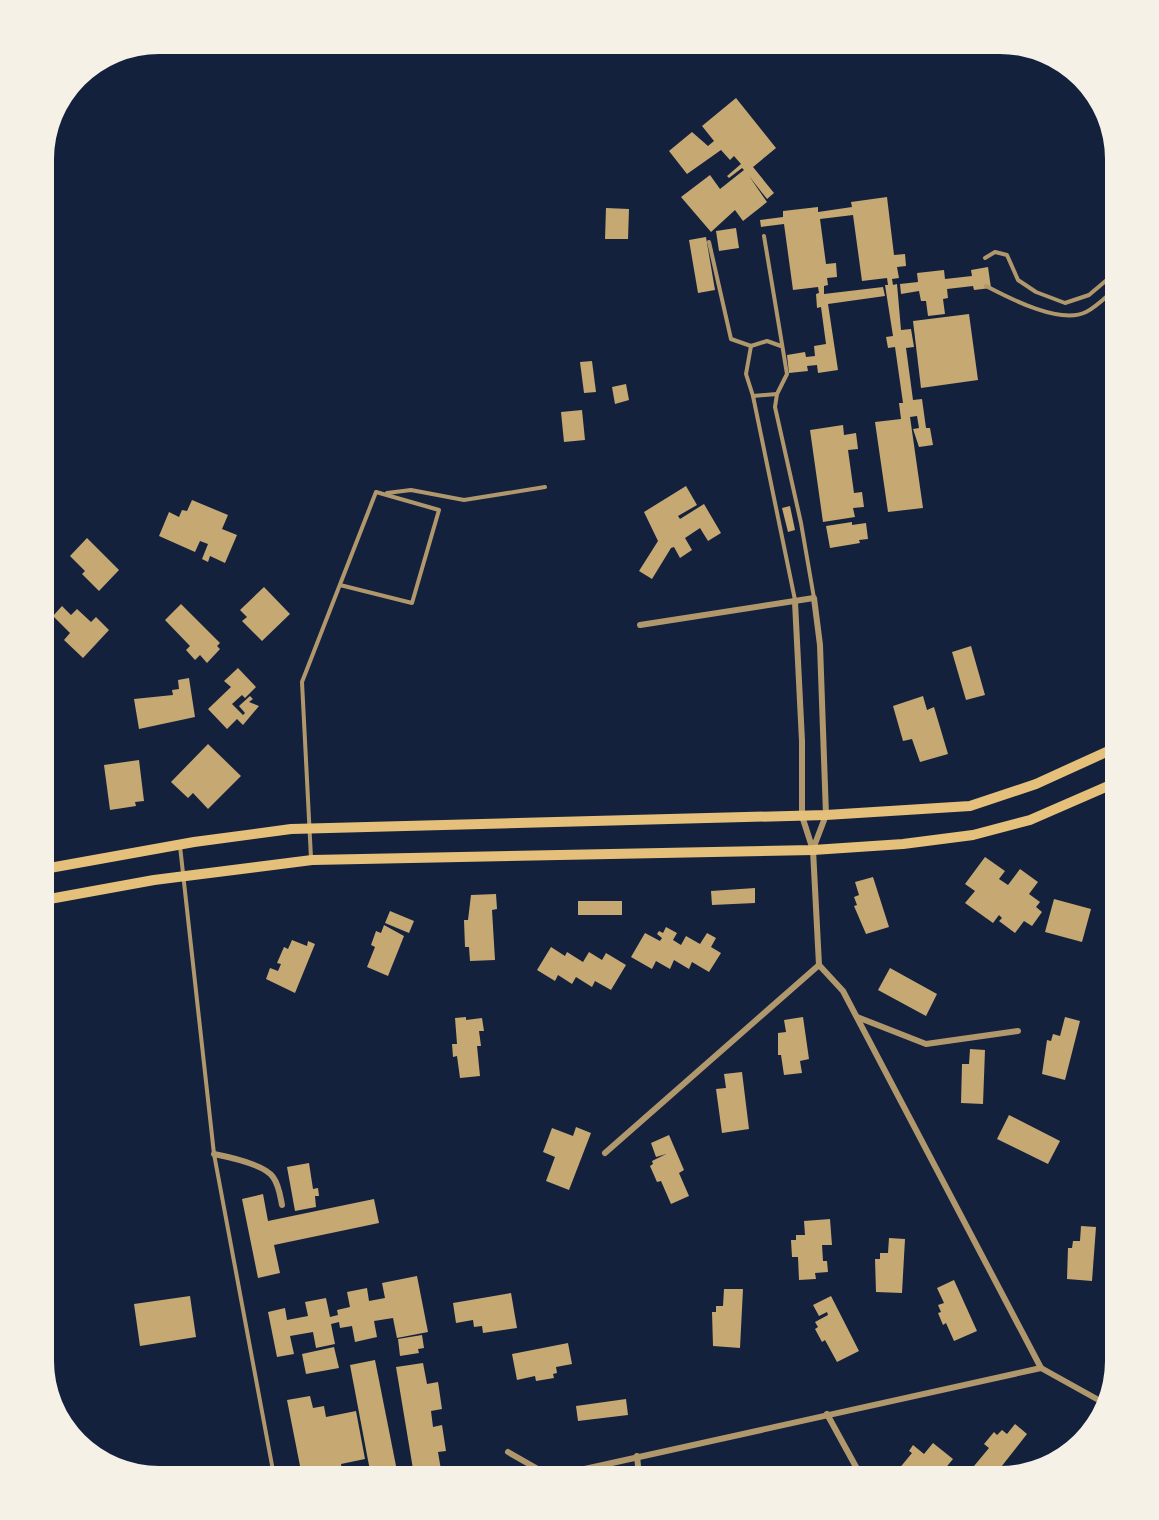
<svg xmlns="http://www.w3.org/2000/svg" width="1159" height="1520" font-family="Cabin,sans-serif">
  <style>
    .building { fill: #c6a872 }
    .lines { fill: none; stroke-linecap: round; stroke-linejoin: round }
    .service { stroke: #b1986c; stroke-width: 4 }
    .minor { stroke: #b1986c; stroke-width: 6 }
    .secondary { stroke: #e5c07b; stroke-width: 10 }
  </style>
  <rect width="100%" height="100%" fill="#14213d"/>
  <!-- building -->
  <g class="building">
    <path d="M 736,98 L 776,148 L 753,167 L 774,193 L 767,199 L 749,176 L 767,202 L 743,221 L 735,210 L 711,232 L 681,197 L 710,175 L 720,189 L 744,170 L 742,168 L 729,178 L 727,176 L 741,164 L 734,156 L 730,160 L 721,150 L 687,174 L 669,151 L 692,132 L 708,146 L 714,141 L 702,126 Z"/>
    <path d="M 887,197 L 894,255 L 905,254 L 906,266 L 897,267 L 899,278 L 892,279 L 893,285 L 897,284 L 901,330 L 911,329 L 914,347 L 906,348 L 913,400 L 922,399 L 926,428 L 930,428 L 933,445 L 919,447 L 913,429 L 919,428 L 917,416 L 910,417 L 923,508 L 888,512 L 875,422 L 901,419 L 899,403 L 903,403 L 895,347 L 888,348 L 886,337 L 893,336 L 885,285 L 888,285 L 887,278 L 862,281 L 853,215 L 820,219 L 826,264 L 836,263 L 837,277 L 827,278 L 828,285 L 824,286 L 824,294 L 883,287 L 885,296 L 828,304 L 838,370 L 818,373 L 817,365 L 807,366 L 808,371 L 789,373 L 787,355 L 805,352 L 806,357 L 815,356 L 814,346 L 826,344 L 821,307 L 817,308 L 816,294 L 819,293 L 818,287 L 793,290 L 784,224 L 761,227 L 760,220 L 783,217 L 783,211 L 818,207 L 818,212 L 852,207 L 851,202 Z"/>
    <path d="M 606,208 L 629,209 L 628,239 L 605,239 Z"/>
    <path d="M 736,228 L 739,248 L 719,251 L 716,231 Z"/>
    <path d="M 706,237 L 715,290 L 698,293 L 689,240 Z"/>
    <path d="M 988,267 L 991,288 L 974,290 L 973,286 L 947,289 L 948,298 L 943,299 L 945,314 L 928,316 L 926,301 L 921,301 L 919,291 L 901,294 L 900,284 L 918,282 L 917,273 L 944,270 L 945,279 L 972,276 L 971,270 Z"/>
    <path d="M 969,314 L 978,380 L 921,388 L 913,321 Z"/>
    <path d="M 592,361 L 596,392 L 584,393 L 580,362 Z"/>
    <path d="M 626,384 L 629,400 L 615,404 L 612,387 Z"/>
    <path d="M 582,410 L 585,440 L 564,442 L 561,412 Z"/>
    <path d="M 843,425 L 844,435 L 856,433 L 858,449 L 848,450 L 854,493 L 862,492 L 864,507 L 853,508 L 855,517 L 823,522 L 810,430 Z"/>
    <path d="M 686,486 L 697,505 L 678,516 L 680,519 L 704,504 L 721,533 L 708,541 L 700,528 L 685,538 L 692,550 L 680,558 L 674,547 L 671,548 L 652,579 L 639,571 L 658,541 L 644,512 Z"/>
    <path d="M 192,500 L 228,515 L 222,529 L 237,535 L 225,563 L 210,556 L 208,562 L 202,559 L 208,544 L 200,541 L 195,552 L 159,536 L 169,512 L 179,517 L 182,510 L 187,511 Z"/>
    <path d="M 790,506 L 795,530 L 788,532 L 782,508 Z"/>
    <path d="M 852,522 L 852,525 L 866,523 L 868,539 L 859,540 L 860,543 L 830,548 L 826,526 Z"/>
    <path d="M 87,538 L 119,570 L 99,591 L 82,574 L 85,571 L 70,556 Z"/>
    <path d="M 264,587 L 290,614 L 262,641 L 242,621 L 247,617 L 240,610 Z"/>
    <path d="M 181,604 L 220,643 L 217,646 L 220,649 L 207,663 L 200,655 L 195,660 L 186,650 L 190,646 L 165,620 Z"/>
    <path d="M 62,606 L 71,615 L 77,609 L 91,622 L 96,617 L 109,630 L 83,658 L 64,640 L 70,633 L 53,616 Z"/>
    <path d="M 971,646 L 985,695 L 966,700 L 952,652 Z"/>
    <path d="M 238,668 L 256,687 L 245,698 L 242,695 L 232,704 L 243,715 L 245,713 L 239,706 L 250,696 L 253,699 L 249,702 L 259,706 L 243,725 L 237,719 L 227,729 L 208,709 L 231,687 L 224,681 Z"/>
    <path d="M 189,678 L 195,717 L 139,729 L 134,699 L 173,695 L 172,690 L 179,689 L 178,680 Z"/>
    <path d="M 923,696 L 927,710 L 934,707 L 948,754 L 920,762 L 912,739 L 903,741 L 893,706 Z"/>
    <path d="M 208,744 L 241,776 L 208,809 L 193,793 L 188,798 L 171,782 Z"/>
    <path d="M 139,760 L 144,801 L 135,802 L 136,806 L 110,810 L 104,765 Z"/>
    <path d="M 1115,831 L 1115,845 L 1110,848 L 1105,836 Z"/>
    <path d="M 985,857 L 1005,871 L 999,879 L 1008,885 L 1020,869 L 1038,882 L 1029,894 L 1040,902 L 1036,907 L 1042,912 L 1032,926 L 1024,921 L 1015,933 L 999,921 L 1002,918 L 999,915 L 993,923 L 965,903 L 975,891 L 965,884 Z"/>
    <path d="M 873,877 L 889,927 L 866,934 L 854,906 L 857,905 L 854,897 L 859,895 L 855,882 Z"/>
    <path d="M 755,888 L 755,903 L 712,905 L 711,891 Z"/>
    <path d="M 496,894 L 497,909 L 492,910 L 495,960 L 470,961 L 469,947 L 465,947 L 464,920 L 468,920 L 471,895 Z"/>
    <path d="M 1054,899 L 1091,909 L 1082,942 L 1045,932 Z"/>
    <rect x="578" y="901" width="44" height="14"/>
    <path d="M 390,911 L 414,921 L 409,933 L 385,923 Z"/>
    <path d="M 384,925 L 404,936 L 388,976 L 367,967 L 375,947 L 371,945 L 376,931 L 381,933 Z"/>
    <path d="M 666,927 L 677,933 L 673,940 L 681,945 L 686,936 L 700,944 L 707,933 L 716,938 L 711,947 L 721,953 L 709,972 L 692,962 L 689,969 L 674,960 L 670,969 L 656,961 L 652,969 L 631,957 L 645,933 L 660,941 L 662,938 L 657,934 L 659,931 L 663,933 Z"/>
    <path d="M 292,940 L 307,946 L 308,941 L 315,944 L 295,993 L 266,979 L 270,968 L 278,971 L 281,964 L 277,963 L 284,947 L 288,949 Z"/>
    <path d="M 551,947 L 565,956 L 567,952 L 583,962 L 589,952 L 602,960 L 606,953 L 626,965 L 611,990 L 595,981 L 592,987 L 576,977 L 572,984 L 558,975 L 555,981 L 537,970 Z"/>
    <path d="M 890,968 L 937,994 L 926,1016 L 878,990 Z"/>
    <path d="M 466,1017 L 466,1020 L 482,1018 L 484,1031 L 479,1031 L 481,1046 L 477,1046 L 480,1076 L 460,1078 L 457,1056 L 453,1057 L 452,1044 L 457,1044 L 455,1018 Z"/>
    <path d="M 803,1017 L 809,1059 L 800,1061 L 802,1073 L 784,1075 L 781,1055 L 778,1055 L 778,1033 L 786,1032 L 784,1020 Z"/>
    <path d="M 1065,1017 L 1080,1021 L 1065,1080 L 1042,1074 L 1047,1040 L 1051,1041 L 1053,1034 L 1060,1036 Z"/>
    <path d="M 970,1049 L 985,1050 L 983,1104 L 961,1103 L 962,1064 L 969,1064 Z"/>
    <path d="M 742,1072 L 749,1129 L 722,1133 L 716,1089 L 726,1088 L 724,1074 Z"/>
    <path d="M 1009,1115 L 1060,1141 L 1048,1164 L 997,1139 Z"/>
    <path d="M 576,1127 L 591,1133 L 569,1190 L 546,1181 L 555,1157 L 543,1152 L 552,1128 L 573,1136 Z"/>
    <path d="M 669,1135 L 684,1170 L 679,1173 L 689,1196 L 671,1204 L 661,1181 L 657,1182 L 650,1166 L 653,1164 L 652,1161 L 666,1154 L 656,1157 L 651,1143 Z"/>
    <path d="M 309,1163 L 313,1189 L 318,1188 L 319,1196 L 315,1196 L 316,1207 L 295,1211 L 287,1167 Z"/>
    <path d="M 263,1194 L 268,1221 L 374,1199 L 379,1223 L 274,1245 L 280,1273 L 258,1278 L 242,1199 Z"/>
    <path d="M 830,1219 L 832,1245 L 822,1245 L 823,1261 L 827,1261 L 828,1272 L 815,1273 L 816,1279 L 799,1280 L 798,1257 L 792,1257 L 791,1240 L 796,1240 L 796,1235 L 805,1235 L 804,1221 Z"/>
    <path d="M 1081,1226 L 1096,1227 L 1092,1281 L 1067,1279 L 1068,1248 L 1072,1248 L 1073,1241 L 1080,1241 Z"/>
    <path d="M 889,1238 L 905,1239 L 902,1293 L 876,1292 L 875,1259 L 880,1259 L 880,1253 L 888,1253 Z"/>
    <path d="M 417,1276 L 428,1332 L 397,1338 L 393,1318 L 374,1321 L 377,1337 L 355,1342 L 352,1326 L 340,1328 L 339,1322 L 331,1324 L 335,1344 L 316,1348 L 313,1332 L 290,1336 L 294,1354 L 277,1357 L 268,1312 L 285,1308 L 287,1320 L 308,1316 L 305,1302 L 326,1298 L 330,1317 L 338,1315 L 337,1310 L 350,1307 L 347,1292 L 367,1288 L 369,1301 L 385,1298 L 382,1283 Z"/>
    <path d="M 954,1280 L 977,1331 L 954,1341 L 946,1323 L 943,1325 L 938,1313 L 941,1312 L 938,1305 L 944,1303 L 937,1288 Z"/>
    <path d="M 724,1289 L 743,1289 L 740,1348 L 713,1346 L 712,1312 L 716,1312 L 716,1306 L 723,1306 Z"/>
    <path d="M 511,1293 L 517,1328 L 483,1333 L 482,1326 L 474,1327 L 473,1320 L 456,1323 L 453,1303 Z"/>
    <path d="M 190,1296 L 196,1337 L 140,1346 L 134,1304 Z"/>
    <path d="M 831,1296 L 859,1351 L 837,1362 L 825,1340 L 822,1342 L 815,1329 L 818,1327 L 815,1322 L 828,1315 L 827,1312 L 819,1316 L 813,1305 Z"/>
    <path d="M 422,1335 L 424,1348 L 418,1349 L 419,1353 L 400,1356 L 398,1339 Z"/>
    <path d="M 568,1343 L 572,1364 L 556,1367 L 557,1373 L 553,1374 L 554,1378 L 536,1381 L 535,1376 L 517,1380 L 512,1354 Z"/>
    <path d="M 334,1347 L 339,1368 L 306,1374 L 302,1354 Z"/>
    <path d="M 375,1360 L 398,1476 L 371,1476 L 350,1365 Z"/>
    <path d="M 423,1363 L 427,1384 L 438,1382 L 442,1409 L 431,1411 L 433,1427 L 442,1425 L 446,1451 L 438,1452 L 441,1470 L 414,1475 L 396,1367 Z"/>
    <path d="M 310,1396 L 313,1408 L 324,1406 L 326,1417 L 356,1411 L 365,1459 L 341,1464 L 343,1474 L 333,1476 L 302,1476 L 287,1400 Z"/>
    <path d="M 626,1399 L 628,1415 L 578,1421 L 576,1406 Z"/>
    <path d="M 1015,1424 L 1027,1434 L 994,1476 L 991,1473 L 986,1476 L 974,1466 L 989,1448 L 984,1444 L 994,1432 L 997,1435 L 1002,1430 L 1007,1434 Z"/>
    <path d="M 933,1443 L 953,1459 L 939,1476 L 893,1476 L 912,1453 L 909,1451 L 913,1445 L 924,1454 Z"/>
  </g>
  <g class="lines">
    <!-- service -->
    <g class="service">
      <path d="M 764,236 L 787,374 L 777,394 L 775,407 L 801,523 L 814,598"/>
      <path d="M 709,242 L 731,339 L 751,346 L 767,341 L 781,346"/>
      <path d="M 985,258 L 995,252 L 1007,255 L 1018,280 L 1036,292 L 1065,303 L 1089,295 L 1115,273"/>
      <path d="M 986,286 C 1009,298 1060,325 1086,312 C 1096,307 1106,297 1115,289"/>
      <path d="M 751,346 L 746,374 L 753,396 L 795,600"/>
      <path d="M 753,396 L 777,394"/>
      <path d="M 387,493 L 411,490 L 464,500 L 545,487"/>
      <path d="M 180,846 L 214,1154 L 274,1476"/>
      <path d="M 311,858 L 302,682 L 376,492 L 439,510 L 412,603 L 340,585"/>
    </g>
    <!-- minor -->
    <g class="minor">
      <path d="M 795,602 L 802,741 L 802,816 L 813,850 L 819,965 L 843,991 L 1041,1368 L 1104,1403"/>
      <path d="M 640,625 L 814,598 L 820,645 L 826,815 L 813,849"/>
      <path d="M 857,1017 L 926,1044 L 1018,1031"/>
      <path d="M 605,1153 L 819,965"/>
      <path d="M 214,1154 C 229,1157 265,1165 273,1177 C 279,1185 280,1195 282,1205"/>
      <path d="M 827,1414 L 861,1476"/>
      <path d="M 508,1452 L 550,1476"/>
      <path d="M 637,1456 L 639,1476"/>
      <path d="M 553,1476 L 1041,1368"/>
    </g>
    <!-- secondary -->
    <g class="secondary">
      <path d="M 44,869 L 194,842 L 291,829 L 826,815 L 970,806 L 1036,784 L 1115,748"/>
      <path d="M 44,900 L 154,880 L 312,860 L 813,850 L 903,844 L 973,835 L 1030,820 L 1115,783"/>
    </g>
  </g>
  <!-- crop -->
  <path d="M0 0H1159V1520H0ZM159 54H1000A105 105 0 0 1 1105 159V1361A105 105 0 0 1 1000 1466H159A105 105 0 0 1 54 1361V159A105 105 0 0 1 159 54Z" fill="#f6f1e7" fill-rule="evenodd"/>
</svg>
